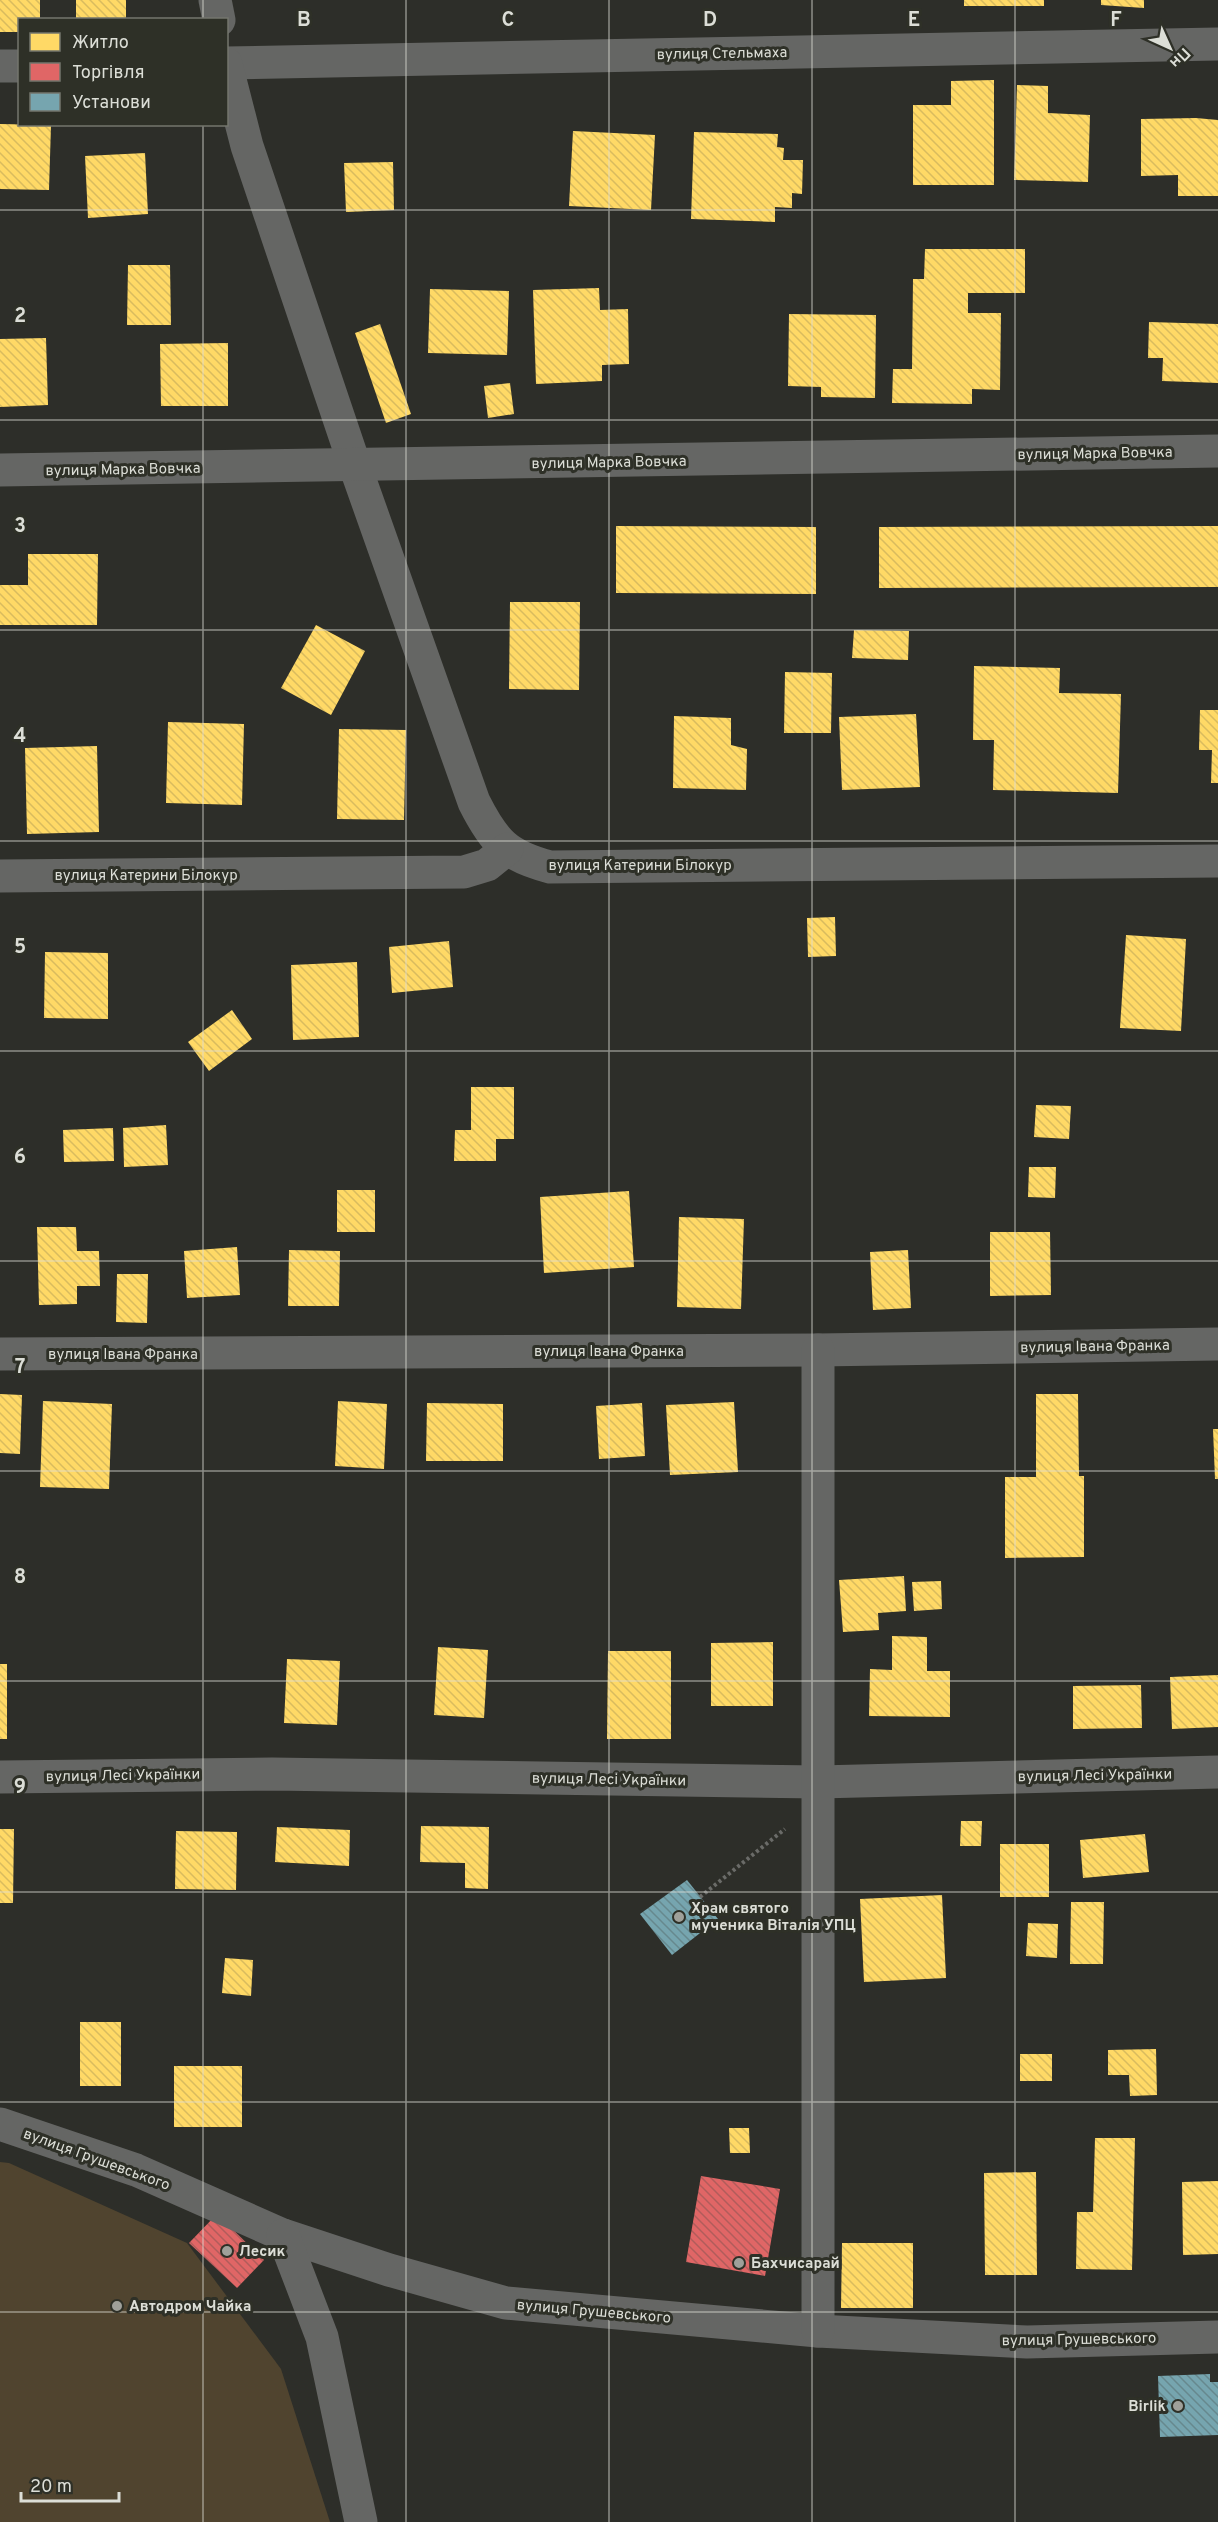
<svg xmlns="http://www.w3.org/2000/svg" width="1218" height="2522" font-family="Overpass,sans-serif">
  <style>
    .park { fill: #50442f }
    .homes { fill: url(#homes-back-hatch) }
    .shops { fill: url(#shops-back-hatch) }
    .public { fill: url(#public-back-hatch) }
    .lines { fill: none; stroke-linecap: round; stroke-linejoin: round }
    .path { stroke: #6a6b68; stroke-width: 4; stroke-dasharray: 3 3; stroke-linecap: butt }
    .minor { stroke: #656664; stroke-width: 33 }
    .grid { fill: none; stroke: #dcded7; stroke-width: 1.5; stroke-opacity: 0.55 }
    .poi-dot { fill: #9fa09a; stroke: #2e3027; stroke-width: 2 }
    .labels { text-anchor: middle; stroke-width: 6; stroke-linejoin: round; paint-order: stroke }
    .street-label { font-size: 15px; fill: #dcded7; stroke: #2e3027 }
    .poi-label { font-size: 15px; font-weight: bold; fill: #dcded7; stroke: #2e3027; text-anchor: start }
    .grid-label { font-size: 20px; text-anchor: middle; font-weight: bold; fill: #dcded7; stroke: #2e3027; stroke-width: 6; stroke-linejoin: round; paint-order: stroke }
  </style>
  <defs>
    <pattern id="homes-back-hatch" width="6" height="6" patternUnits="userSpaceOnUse" patternTransform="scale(1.5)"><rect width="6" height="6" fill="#ffd966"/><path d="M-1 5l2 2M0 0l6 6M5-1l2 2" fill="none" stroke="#d9bb5e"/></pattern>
    <pattern id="shops-back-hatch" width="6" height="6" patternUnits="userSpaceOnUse" patternTransform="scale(1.5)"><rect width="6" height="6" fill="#e06666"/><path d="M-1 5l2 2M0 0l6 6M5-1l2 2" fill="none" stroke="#b15c5b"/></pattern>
    <pattern id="public-back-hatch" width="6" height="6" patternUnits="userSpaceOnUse" patternTransform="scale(1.5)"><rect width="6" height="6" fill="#76a5af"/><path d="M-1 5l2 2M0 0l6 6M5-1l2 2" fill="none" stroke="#66888e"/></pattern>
  </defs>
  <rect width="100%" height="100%" fill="#2d2e29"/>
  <!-- park -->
  <path class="park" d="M 0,2162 L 9,2163 L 187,2243 L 281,2369 L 330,2522 L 0,2522 Z"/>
  <!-- homes -->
  <g class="homes">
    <path d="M 0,0 L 40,0 L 40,20 L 20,20 L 20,32 L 0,32 Z"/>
    <rect x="76" y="0" width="50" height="20"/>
    <rect x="964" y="0" width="80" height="6"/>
    <path d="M 1101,0 L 1144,0 L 1144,8 L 1101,5 Z"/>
    <path d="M 994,80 L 994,185 L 913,185 L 913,105 L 951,105 L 951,81 Z"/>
    <path d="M 1017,85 L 1048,86 L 1048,113 L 1090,115 L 1088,182 L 1014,180 Z"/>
    <path d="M 1196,118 L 1218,120 L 1218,196 L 1178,196 L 1178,175 L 1141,176 L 1141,119 Z"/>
    <path d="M 0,124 L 51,125 L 49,190 L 0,189 Z"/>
    <path d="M 573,131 L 655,135 L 651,210 L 569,206 Z"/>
    <path d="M 694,132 L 778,134 L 777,147 L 784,148 L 783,160 L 803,160 L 802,194 L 792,193 L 792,208 L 775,207 L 775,222 L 691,219 Z"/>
    <path d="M 145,153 L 148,214 L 88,218 L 85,156 Z"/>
    <path d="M 393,162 L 394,210 L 346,212 L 344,163 Z"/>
    <path d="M 925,249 L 1025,249 L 1025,293 L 968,293 L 968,313 L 1001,313 L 1000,390 L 972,389 L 972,404 L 892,403 L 893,369 L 912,369 L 913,279 L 924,279 Z"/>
    <path d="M 128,265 L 170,265 L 171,325 L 127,325 Z"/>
    <path d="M 599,288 L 600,310 L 628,309 L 629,364 L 602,365 L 602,381 L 536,384 L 533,290 Z"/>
    <path d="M 430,289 L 509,291 L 507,355 L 428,353 Z"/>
    <path d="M 789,314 L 876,315 L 875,398 L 821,397 L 821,387 L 788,386 Z"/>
    <path d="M 1149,322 L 1218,324 L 1218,383 L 1162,381 L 1163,358 L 1148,358 Z"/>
    <path d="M 380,324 L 411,414 L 386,423 L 355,333 Z"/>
    <path d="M 46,338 L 48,405 L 0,407 L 0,339 Z"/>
    <path d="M 228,343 L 228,406 L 161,406 L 160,344 Z"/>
    <path d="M 510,383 L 514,414 L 488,418 L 484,386 Z"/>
    <path d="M 616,526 L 816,527 L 816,594 L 616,593 Z"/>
    <path d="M 1218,526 L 1218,587 L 879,588 L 879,527 Z"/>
    <path d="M 28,554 L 98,554 L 97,625 L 0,625 L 0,585 L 28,585 Z"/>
    <path d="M 510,602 L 580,602 L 579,690 L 509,689 Z"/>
    <path d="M 316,625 L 365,651 L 331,715 L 281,688 Z"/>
    <path d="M 854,630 L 909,631 L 908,660 L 852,658 Z"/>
    <path d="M 974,666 L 1060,668 L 1059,693 L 1121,694 L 1118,793 L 993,790 L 994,740 L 973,740 Z"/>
    <path d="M 785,672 L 832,673 L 831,733 L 784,733 Z"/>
    <path d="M 1200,710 L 1218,710 L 1218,783 L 1211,783 L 1212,750 L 1199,750 Z"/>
    <path d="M 916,714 L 920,787 L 842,790 L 839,717 Z"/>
    <path d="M 674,716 L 731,718 L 731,745 L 747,749 L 746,790 L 673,788 Z"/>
    <path d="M 168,722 L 244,724 L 242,805 L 166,803 Z"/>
    <path d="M 339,729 L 406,730 L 404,820 L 337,819 Z"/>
    <path d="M 97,746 L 99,832 L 27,834 L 25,748 Z"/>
    <path d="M 835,917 L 836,956 L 808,957 L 807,918 Z"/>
    <path d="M 1126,935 L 1186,939 L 1181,1031 L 1120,1028 Z"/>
    <path d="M 449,941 L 453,987 L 392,993 L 389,947 Z"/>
    <path d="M 45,952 L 108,953 L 108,1019 L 44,1018 Z"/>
    <path d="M 357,962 L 359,1037 L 293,1040 L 291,965 Z"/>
    <path d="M 232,1010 L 252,1039 L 209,1071 L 188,1042 Z"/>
    <path d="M 471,1087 L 514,1087 L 514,1139 L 496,1139 L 496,1161 L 454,1161 L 455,1130 L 471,1130 Z"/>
    <path d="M 1036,1105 L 1071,1106 L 1069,1139 L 1034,1137 Z"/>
    <path d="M 166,1125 L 168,1165 L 124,1167 L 123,1128 Z"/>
    <path d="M 113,1128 L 114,1161 L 64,1162 L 63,1130 Z"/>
    <path d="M 1029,1167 L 1056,1167 L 1055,1198 L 1028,1197 Z"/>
    <rect x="337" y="1190" width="38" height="42"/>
    <path d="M 629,1191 L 634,1267 L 544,1273 L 540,1197 Z"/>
    <path d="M 679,1217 L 744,1219 L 741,1309 L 677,1307 Z"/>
    <path d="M 37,1227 L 76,1227 L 77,1251 L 99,1251 L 100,1286 L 77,1286 L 77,1304 L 39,1305 Z"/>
    <path d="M 990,1232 L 1050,1232 L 1051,1295 L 990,1296 Z"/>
    <path d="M 237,1247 L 240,1295 L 187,1298 L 184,1251 Z"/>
    <path d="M 289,1250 L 340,1251 L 339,1306 L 288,1306 Z"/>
    <path d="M 908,1250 L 911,1308 L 873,1310 L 870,1252 Z"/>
    <path d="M 117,1274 L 148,1274 L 147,1323 L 116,1322 Z"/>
    <path d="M 0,1394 L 22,1395 L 20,1454 L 0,1453 Z"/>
    <path d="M 1036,1394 L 1078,1394 L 1079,1476 L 1084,1476 L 1084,1557 L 1005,1558 L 1005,1477 L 1036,1477 Z"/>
    <path d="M 43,1401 L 112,1404 L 109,1489 L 40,1487 Z"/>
    <path d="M 338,1401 L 387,1404 L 384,1469 L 335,1466 Z"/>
    <path d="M 734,1402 L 738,1472 L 670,1475 L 666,1405 Z"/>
    <path d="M 427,1403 L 503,1404 L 503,1461 L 426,1461 Z"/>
    <path d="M 642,1403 L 645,1456 L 599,1459 L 596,1406 Z"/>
    <path d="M 1213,1429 L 1218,1429 L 1218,1479 L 1215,1479 Z"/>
    <path d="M 904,1576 L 906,1611 L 878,1613 L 879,1630 L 843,1632 L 839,1580 Z"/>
    <path d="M 941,1581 L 942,1609 L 914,1611 L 912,1582 Z"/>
    <path d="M 892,1636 L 927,1637 L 927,1671 L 950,1671 L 950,1717 L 869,1716 L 870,1669 L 892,1670 Z"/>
    <path d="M 773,1642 L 773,1706 L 711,1706 L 711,1643 Z"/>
    <path d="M 438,1647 L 488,1650 L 484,1718 L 434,1715 Z"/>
    <path d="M 608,1651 L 671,1651 L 671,1739 L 607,1739 Z"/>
    <path d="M 287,1659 L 340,1661 L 337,1725 L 284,1723 Z"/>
    <rect x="0" y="1664" width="7" height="75"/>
    <path d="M 1218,1675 L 1218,1727 L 1172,1729 L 1170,1677 Z"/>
    <path d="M 1141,1685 L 1142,1728 L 1073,1729 L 1073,1686 Z"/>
    <path d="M 961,1821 L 982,1821 L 981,1846 L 960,1846 Z"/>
    <path d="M 421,1826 L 489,1827 L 488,1889 L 465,1888 L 465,1863 L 420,1862 Z"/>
    <path d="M 277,1827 L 350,1830 L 349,1866 L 275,1862 Z"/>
    <path d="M 0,1829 L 14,1829 L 13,1903 L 0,1903 Z"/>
    <path d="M 176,1831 L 237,1832 L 236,1890 L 175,1889 Z"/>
    <path d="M 1145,1834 L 1149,1872 L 1083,1878 L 1080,1840 Z"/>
    <rect x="1000" y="1844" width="49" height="53"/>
    <path d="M 942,1895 L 946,1978 L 864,1982 L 860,1899 Z"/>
    <path d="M 1071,1902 L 1104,1902 L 1103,1964 L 1070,1964 Z"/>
    <path d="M 1028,1923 L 1058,1924 L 1057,1958 L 1026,1956 Z"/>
    <path d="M 225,1958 L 253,1960 L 251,1996 L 222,1993 Z"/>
    <rect x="80" y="2022" width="41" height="64"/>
    <path d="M 1156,2049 L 1157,2095 L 1130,2096 L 1129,2075 L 1108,2075 L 1108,2050 Z"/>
    <rect x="1020" y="2054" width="32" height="27"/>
    <rect x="174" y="2066" width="68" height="61"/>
    <path d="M 729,2128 L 749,2128 L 750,2153 L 730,2153 Z"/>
    <path d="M 1095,2138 L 1135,2138 L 1132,2270 L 1076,2269 L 1077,2212 L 1093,2212 Z"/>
    <path d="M 1036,2172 L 1037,2275 L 985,2275 L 984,2173 Z"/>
    <path d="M 1218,2181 L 1218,2254 L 1183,2255 L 1182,2182 Z"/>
    <path d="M 842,2243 L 913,2243 L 913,2308 L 841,2308 Z"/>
  </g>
  <!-- shops -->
  <g class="shops">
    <path d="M 701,2176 L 780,2189 L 765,2276 L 686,2262 Z"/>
    <path d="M 217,2214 L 264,2260 L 237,2288 L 189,2243 Z"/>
  </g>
  <!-- public -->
  <g class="public">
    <path d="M 687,1880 L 718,1919 L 672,1955 L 640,1914 Z"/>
    <path d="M 1210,2374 L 1210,2382 L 1218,2382 L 1218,2435 L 1160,2437 L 1158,2376 Z"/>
  </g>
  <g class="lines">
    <!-- path -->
    <path class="path" d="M 700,1897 L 785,1829"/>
    <!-- minor -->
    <g class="minor">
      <path d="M 215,0 L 219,20"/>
      <path d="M 226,63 L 1218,44"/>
      <path d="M 226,64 L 247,146 L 355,466 L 474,802 C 494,842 507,856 550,867 L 1218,861"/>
      <path d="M 0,66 L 20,66"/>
      <path d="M 0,470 L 1218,451"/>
      <path d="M 0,876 L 464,872 L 487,865 L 507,849"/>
      <path d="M 0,1354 L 818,1350 L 1218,1344"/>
      <path d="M 0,1777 L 272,1774 L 819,1782 L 1218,1772"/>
      <path d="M 0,2124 L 136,2170 L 283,2235 L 389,2270 L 506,2303 L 818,2331 L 1027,2342 L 1218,2337"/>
      <path d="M 283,2235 L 322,2337 L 361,2522"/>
      <path d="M 818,2331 L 818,1350"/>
    </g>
  </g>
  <!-- grid -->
  <path class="grid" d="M 203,0 L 203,20M 406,0 L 406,2522M 609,0 L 609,2522M 812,0 L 812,2522M 1015,0 L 1015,2522M 203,124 L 203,2522M 0,210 L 1218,210M 0,420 L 1218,420M 0,630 L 1218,630M 0,841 L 1218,841M 0,1051 L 1218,1051M 0,1261 L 1218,1261M 0,1471 L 1218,1471M 0,1681 L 1218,1681M 0,1892 L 1218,1892M 0,2102 L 1218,2102M 0,2312 L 1218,2312"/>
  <!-- markers -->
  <g class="poi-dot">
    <circle cx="679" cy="1917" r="6"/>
    <circle cx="227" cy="2251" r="6"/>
    <circle cx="739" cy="2263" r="6"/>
    <circle cx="117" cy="2306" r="6"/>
    <circle cx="1178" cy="2406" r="6"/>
  </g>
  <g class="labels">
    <!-- street labels -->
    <g class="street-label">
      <text transform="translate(722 53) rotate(-1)" y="5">вулиця Стельмаха</text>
      <text transform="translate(1095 453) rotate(-1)" y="5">вулиця Марка Вовчка</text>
      <text transform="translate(609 462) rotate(-1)" y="5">вулиця Марка Вовчка</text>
      <text transform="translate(123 469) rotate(-1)" y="5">вулиця Марка Вовчка</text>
      <text x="640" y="870">вулиця Катерини Білокур</text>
      <text x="146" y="880">вулиця Катерини Білокур</text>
      <text transform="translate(1095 1346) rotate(-1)" y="5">вулиця Івана Франка</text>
      <text x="609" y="1356">вулиця Івана Франка</text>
      <text x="123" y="1359">вулиця Івана Франка</text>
      <text transform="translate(123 1775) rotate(-1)" y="5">вулиця Лесі Українки</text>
      <text transform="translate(1095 1775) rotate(-1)" y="5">вулиця Лесі Українки</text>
      <text transform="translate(609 1779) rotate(1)" y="5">вулиця Лесі Українки</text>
      <text transform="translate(97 2159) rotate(20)" y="5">вулиця Грушевського</text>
      <text transform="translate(594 2311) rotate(5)" y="5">вулиця Грушевського</text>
      <text transform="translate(1079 2339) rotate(-1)" y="5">вулиця Грушевського</text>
    </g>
    <!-- poi labels -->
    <g class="poi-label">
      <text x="691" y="1913">Храм святого<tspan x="691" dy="17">мученика Віталія УПЦ</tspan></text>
      <text x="239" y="2256">Лесик</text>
      <text x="751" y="2268">Бахчисарай</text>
      <text x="129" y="2311">Автодром Чайка</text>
      <text x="1166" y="2411" text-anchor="end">Birlik</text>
    </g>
  </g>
  <g class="grid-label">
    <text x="304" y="26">B</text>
    <text x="508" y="26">C</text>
    <text x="710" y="26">D</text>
    <text x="914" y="26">E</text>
    <text x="1116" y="26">F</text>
    <text x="20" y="322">2</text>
    <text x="20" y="532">3</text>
    <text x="20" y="742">4</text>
    <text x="20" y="953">5</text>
    <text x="20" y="1163">6</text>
    <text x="20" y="1373">7</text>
    <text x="20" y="1583">8</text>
    <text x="20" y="1793">9</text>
  </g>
  <!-- legend -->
  <rect x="18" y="18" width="210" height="108" fill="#2e3027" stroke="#74766d" stroke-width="1.5"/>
  <rect x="30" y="33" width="30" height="18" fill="#ffd966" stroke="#74766d" stroke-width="1.5"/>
  <text x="72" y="48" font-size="18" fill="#dcded7">Житло</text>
  <rect x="30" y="63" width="30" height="18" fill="#e06666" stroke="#74766d" stroke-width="1.5"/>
  <text x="72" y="78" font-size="18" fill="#dcded7">Торгівля</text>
  <rect x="30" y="93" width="30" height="18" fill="#76a5af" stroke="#74766d" stroke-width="1.5"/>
  <text x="72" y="108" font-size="18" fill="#dcded7">Установи</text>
  <!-- north arrow -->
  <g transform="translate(1170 48) rotate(135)" stroke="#2e3027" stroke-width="4.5" paint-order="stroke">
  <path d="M0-4.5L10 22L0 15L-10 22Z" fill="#dcded7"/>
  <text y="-9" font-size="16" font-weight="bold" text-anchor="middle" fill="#dcded7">Пн</text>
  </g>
  <!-- scale -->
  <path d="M21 2492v9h98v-9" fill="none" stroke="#dcded7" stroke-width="3"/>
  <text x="30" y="2492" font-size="18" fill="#dcded7" stroke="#2e3027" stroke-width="4.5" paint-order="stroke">20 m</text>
</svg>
